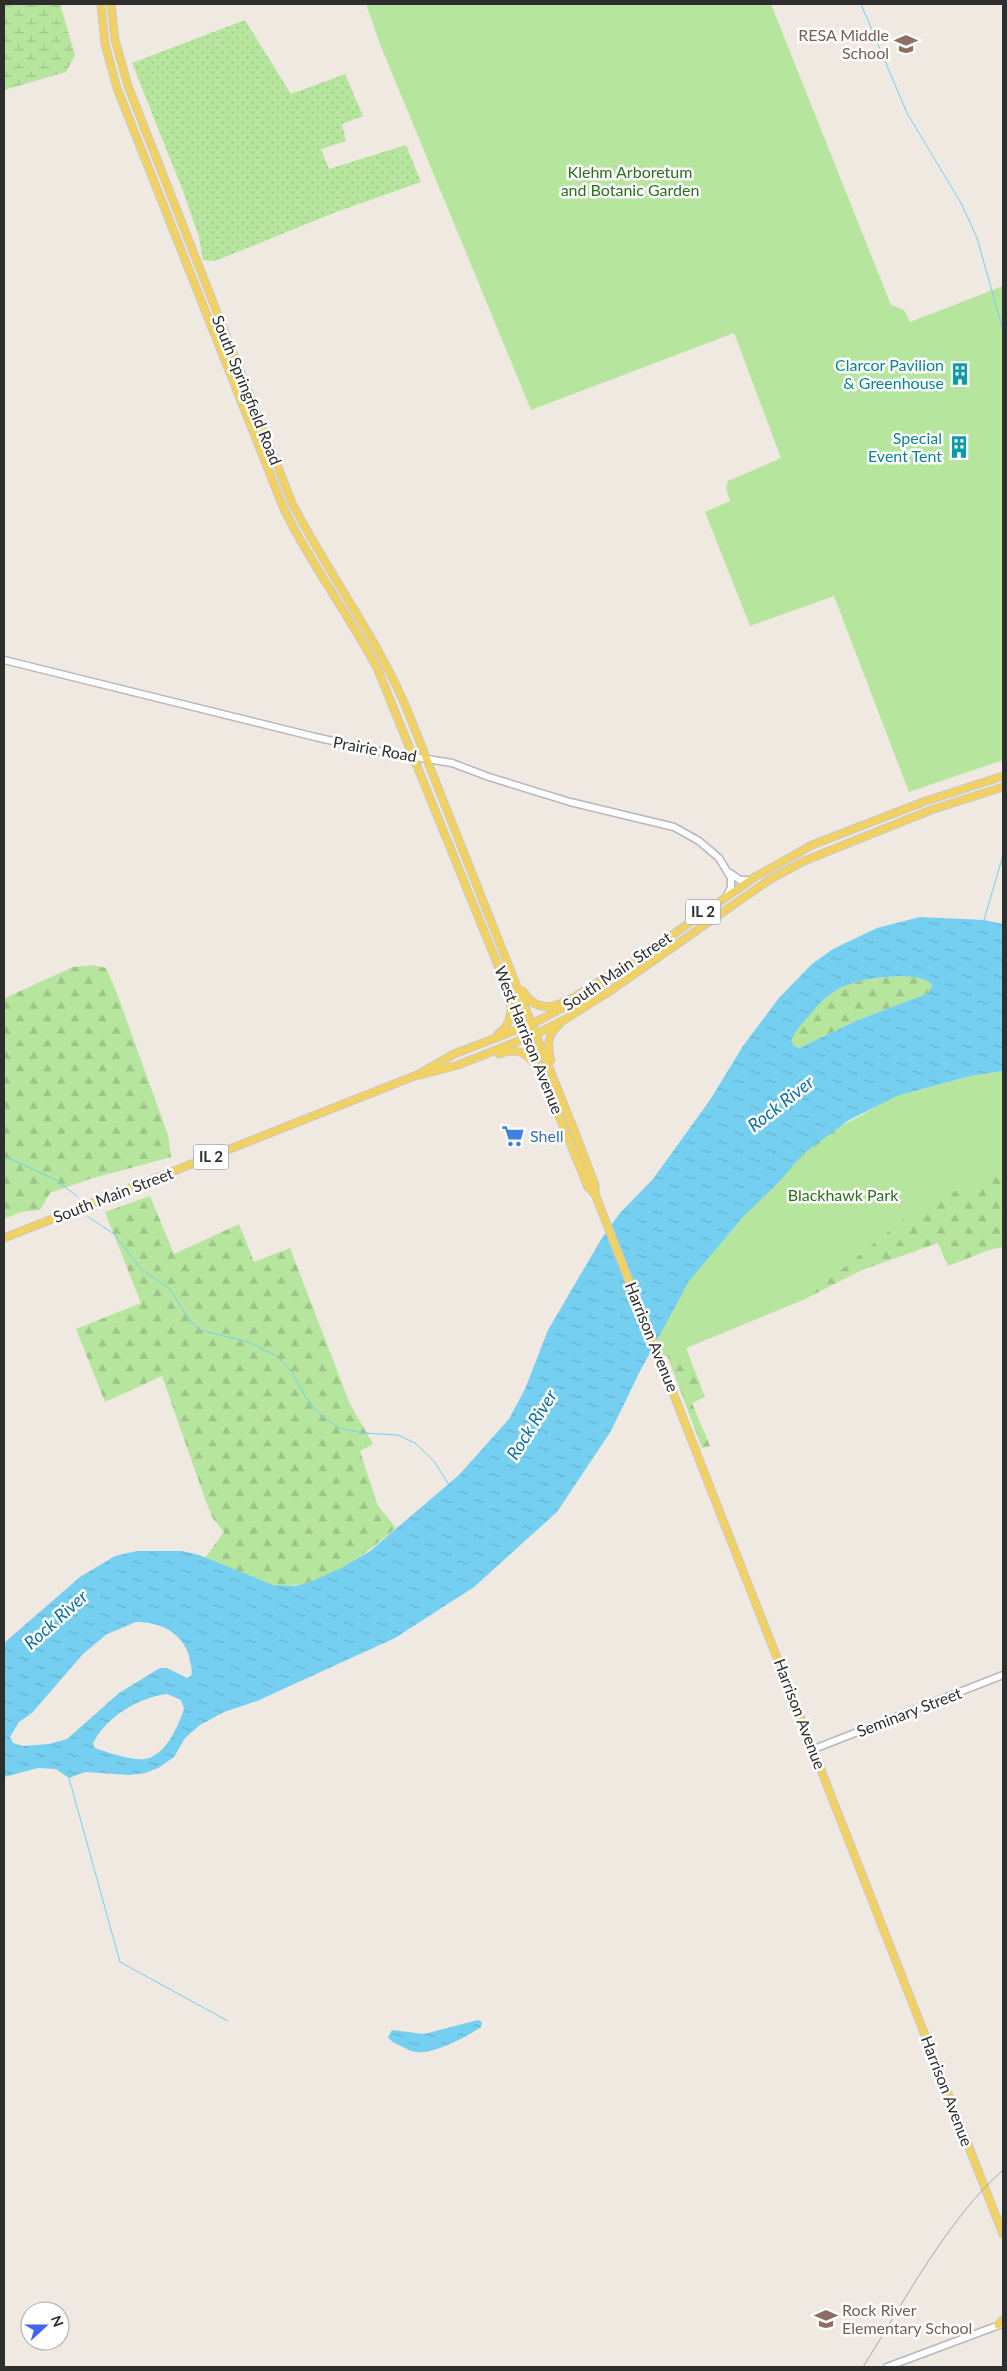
<svg xmlns="http://www.w3.org/2000/svg" width="1007" height="2371" font-family="Lato,sans-serif">
  <style>
    .grass { fill: url(#grass-dots) }
    .forest { fill: url(#forest-firs) }
    .wetland { fill: url(#wetland-marsh) }
    .park { fill: #b6e59e }
    .water { fill: url(#water-ripples); fill-rule: evenodd }
    .lines { fill: none; stroke-linecap: round; stroke-linejoin: round }
    .stream { stroke: #75cff0; stroke-width: 1 }
    .secondary-casing { stroke: #b4b7c1; stroke-width: 9 }
    .primary-casing { stroke: #c9c9c9; stroke-width: 9 }
    .secondary { stroke: #fff; stroke-width: 6 }
    .primary { stroke: #f2d163; stroke-width: 7 }
    .rail { stroke: #a3a6b8; stroke-width: 1 }
    .labels { text-anchor: middle; stroke-width: 5; stroke-linejoin: round; paint-order: stroke }
    .shield { fill: #fff; stroke: #6d6d6d; stroke-width: 1 }
    .shield-label { font-size: 15px; font-weight: bold; fill: #2e2e2e }
    .education-label { font-size: 16px; fill: #785e54; stroke: #fff; text-anchor: end }
    .park-label { font-size: 16px; fill: #2c6e1b; stroke: #fff }
    .culture-label { font-size: 16px; fill: #0d838f; stroke: #fff; text-anchor: end }
    .street-label { font-size: 16px; fill: #2e2e2e; stroke: #fff }
    .shop-label { font-size: 16px; fill: #366cbe; stroke: #fff; text-anchor: start }
    .water-label { font-size: 18px; font-style: italic; fill: #0d6fa3; stroke: #fff }
  </style>
  <defs>
    <pattern id="grass-dots" width="8" height="8" patternUnits="userSpaceOnUse" patternTransform="scale(1.25)"><rect width="8" height="8" fill="#b6e59e"/><path d="M2 2h.1M6 6h.1" fill="none" stroke="#9dc588" stroke-width="1.8" stroke-linecap="round"/></pattern>
    <pattern id="forest-firs" width="22" height="20" patternUnits="userSpaceOnUse" patternTransform="scale(1.25)"><rect width="22" height="20" fill="#b6e59e"/><path d="M5 1l3.5 6h-7zM16 11l3.5 6h-7z" fill="#9dc588"/></pattern>
    <pattern id="wetland-marsh" width="20" height="14" patternUnits="userSpaceOnUse" patternTransform="scale(1.25)"><rect width="20" height="14" fill="#b6e59e"/><path d="M1 5h8M5 5V1M11 12h8M15 12V8" fill="none" stroke="#9dc588"/></pattern>
    <pattern id="water-ripples" width="26" height="14" patternUnits="userSpaceOnUse" patternTransform="scale(1.25)"><rect width="26" height="14" fill="#75cff0"/><path d="M2 4q2-2 4 0t4 0M15 11q2-2 4 0t4 0" fill="none" stroke="#66b2ce"/></pattern>
  </defs>
  <rect width="100%" height="100%" fill="#efe9e1"/>
  <!-- grass -->
  <path class="grass" d="M 245,20 L 291,94 L 345,74 L 363,116 L 342,124 L 346,141 L 321,149 L 329,169 L 406,145 L 421,182 L 336,212 L 215,261 L 203,260 L 199,237 L 183,191 L 132,63 Z"/>
  <!-- forest -->
  <g class="forest">
    <path d="M 92,965 L 106,968 L 116,991 L 168,1135 L 171,1157 L 90,1179 L 50,1193 L 40,1210 L 21,1212 L 4,1219 L 4,996 L 5,998 L 73,967 Z"/>
    <path d="M 901,976 C 911,977 926,977 932,985 L 930,993 L 858,1020 L 799,1048 L 794,1046 L 791,1041 C 798,1025 803,1022 814,1010 C 837,981 866,978 901,976 Z"/>
    <path d="M 1003,1071 L 1003,1247 L 989,1250 L 948,1266 L 938,1243 L 862,1270 L 805,1299 L 686,1348 L 705,1397 L 692,1403 L 710,1446 L 702,1448 L 659,1334 L 689,1281 L 705,1260 L 803,1154 L 832,1131 L 897,1096 Z"/>
    <path d="M 150,1196 L 174,1254 L 239,1224 L 254,1262 L 290,1248 L 350,1404 L 373,1444 L 360,1451 L 378,1506 L 396,1528 C 364,1555 318,1592 273,1585 C 251,1582 226,1567 205,1558 L 224,1532 L 212,1517 L 204,1496 L 162,1376 L 105,1402 L 76,1329 L 141,1303 L 105,1212 Z"/>
  </g>
  <!-- wetland -->
  <path class="wetland" d="M 4,4 L 60,4 L 75,55 L 66,72 L 4,90 Z"/>
  <!-- park -->
  <g class="park">
    <path d="M 366,4 L 771,4 L 891,305 L 904,310 L 910,322 L 1003,286 L 1003,760 L 909,792 L 834,596 L 750,626 L 705,512 L 730,501 L 726,488 L 728,481 L 781,458 L 734,333 L 531,410 L 380,44 Z"/>
    <path d="M 1003,1071 L 1003,1172 L 924,1203 L 805,1299 L 664,1357 L 657,1339 L 689,1281 L 744,1216 L 808,1151 L 881,1103 L 897,1096 L 970,1076 Z"/>
  </g>
  <!-- water -->
  <g class="water">
    <path d="M 920,917 L 984,920 L 1003,924 L 1003,1071 L 970,1076 L 897,1096 L 849,1120 L 803,1154 L 777,1184 L 744,1216 L 689,1281 L 639,1373 L 611,1431 L 557,1512 L 474,1587 L 395,1638 L 257,1701 L 224,1712 L 200,1725 L 185,1738 L 174,1757 L 158,1768 L 145,1773 L 129,1775 L 85,1772 L 69,1778 L 56,1769 L 38,1768 L 4,1777 L 4,1643 L 80,1577 L 115,1556 L 137,1551 L 182,1551 L 199,1555 L 273,1585 L 295,1586 L 310,1582 L 341,1568 L 370,1551 L 459,1475 L 509,1419 L 525,1389 L 548,1330 L 602,1238 L 620,1213 L 653,1179 L 710,1100 L 743,1046 L 779,998 L 812,964 L 833,949 L 877,928 ZM 901,976 C 911,977 926,977 932,985 L 929,993 L 858,1020 L 799,1048 L 794,1046 L 791,1041 C 798,1026 804,1022 814,1010 C 837,981 866,978 901,976 ZM 136,1622 C 160,1622 182,1632 189,1656 C 190,1663 193,1669 191,1676 L 187,1678 L 167,1668 L 160,1668 L 119,1693 L 67,1739 L 49,1744 L 23,1746 L 13,1743 L 10,1737 L 19,1722 L 32,1713 L 83,1654 L 107,1634 ZM 167,1694 L 181,1700 L 184,1709 C 178,1727 165,1756 145,1759 C 132,1761 107,1752 95,1748 L 93,1744 C 104,1718 139,1697 167,1694 Z"/>
    <path d="M 478,2020 L 482,2022 L 481,2027 C 466,2037 433,2055 415,2052 C 410,2051 405,2048 401,2046 C 395,2043 391,2042 388,2037 L 392,2030 L 424,2034 Z"/>
  </g>
  <g class="lines">
    <!-- stream -->
    <g class="stream">
      <path d="M 861,4 L 907,113 L 961,203 L 977,238 L 1003,330"/>
      <path d="M 984,920 L 1003,855"/>
      <path d="M 4,1156 L 56,1180 L 78,1197"/>
      <path d="M 87,1216 L 114,1234 L 141,1269 L 170,1289 L 190,1321 L 200,1330 L 249,1342 L 278,1357 L 292,1372 L 305,1396 L 319,1414 L 339,1428 L 363,1433 L 398,1435 L 415,1443 L 434,1461 L 449,1485"/>
      <path d="M 69,1778 L 120,1962 L 228,2021"/>
    </g>
    <defs>
      <g id="secondary">
        <path d="M 4,660 L 315,737 L 378,751 L 452,763 L 489,777 L 570,802 L 674,827 L 699,841 L 719,858 L 731,878 L 731,887 L 727,896"/>
        <path d="M 730,873 L 740,880 L 750,880"/>
        <path d="M 814,1749 L 1003,1675"/>
        <path d="M 887,2367 L 1002,2324"/>
      </g>
      <g id="primary">
        <path d="M 101,4 L 105,44 L 117,88 L 283,507 C 310,564 349,614 378,670 L 588,1187 L 595,1194"/>
        <path d="M 111,4 L 115,40 L 128,86 L 292,503 C 328,573 375,635 406,707 L 581,1148 L 595,1185 L 595,1194 L 1003,2234"/>
        <path d="M 523,991 C 545,1029 584,987 610,976"/>
        <path d="M 498,1034 C 509,1026 513,1015 510,1002"/>
        <path d="M 499,1054 C 516,1047 526,1052 536,1066"/>
        <path d="M 551,1060 C 547,1047 547,1034 559,1025"/>
        <path d="M 420,1075 L 458,1065 L 536,1034 L 564,1020 L 610,991 L 769,880 L 804,861 L 931,810 L 1003,787"/>
        <path d="M 4,1238 L 417,1075 L 454,1054 L 532,1024 L 585,996 L 755,877 L 812,845 L 923,802 L 1003,776"/>
        <path d="M 998,2325 L 1003,2320"/>
      </g>
    </defs>
    <!-- secondary casing -->
    <use href="#secondary" class="secondary-casing"/>
    <!-- primary casing -->
    <use href="#primary" class="primary-casing"/>
    <!-- secondary -->
    <use href="#secondary" class="secondary"/>
    <!-- primary -->
    <use href="#primary" class="primary"/>
    <!-- rail -->
    <path class="rail" d="M 863,2367 C 902,2305 948,2218 1003,2170"/>
  </g>
  <!-- icons -->
  <defs>
    <symbol id="school-bare" viewBox="-9 -9 18 18"><path d="M0-5L7-2L0 1L-7-2ZM-4 1L0 2.5L4 1V4Q0 6-4 4Z" fill="#8d6e63" stroke="#fff" stroke-width="2.5" paint-order="stroke"/></symbol>
    <symbol id="building-bare" viewBox="-9 -9 18 18"><path d="M-4-6H4V6H1V3H-1V6H-4ZM-2.5-4.3h1.7v1.8h-1.7ZM.8-4.3h1.7v1.8H.8ZM-2.5-1h1.7V.8h-1.7ZM.8-1h1.7V.8H.8Z" fill="#0f9aa8" stroke="#fff" stroke-width="2.5" paint-order="stroke"/></symbol>
    <symbol id="supermarket-bare" viewBox="-9 -9 18 18"><path d="M-6-5.5h2.5l.6 2H6L4.5 2H-2.5L-4.4-4H-6ZM-1.5 3.2a1.3 1.3 0 1 0 .1 0ZM3 3.2a1.3 1.3 0 1 0 .1 0Z" fill="#3f7fe0" stroke="#fff" stroke-width="2.5" paint-order="stroke"/></symbol>
  </defs>
  <g fill-rule="evenodd">
    <use href="#school-bare" x="890" y="28" width="32" height="32"/>
    <use href="#building-bare" x="944" y="358" width="32" height="32"/>
    <use href="#building-bare" x="943" y="431" width="32" height="32"/>
    <use href="#supermarket-bare" x="497" y="1120" width="32" height="32"/>
    <use href="#school-bare" x="810" y="2303" width="32" height="32"/>
  </g>
  <g class="labels">
    <!-- shield labels -->
    <g class="shield">
      <rect x="685.5" y="899.5" width="35" height="25" rx="4"/>
      <rect x="193.5" y="1144.5" width="35" height="25" rx="4"/>
    </g>
    <g class="shield-label">
      <text x="703" y="917">IL 2</text>
      <text x="211" y="1162">IL 2</text>
    </g>
    <!-- education labels -->
    <g class="education-label">
      <text x="889" y="41">RESA Middle<tspan x="889" dy="18">School</tspan></text>
      <text x="842" y="2316" text-anchor="start">Rock River<tspan x="842" dy="18">Elementary School</tspan></text>
    </g>
    <!-- park labels -->
    <g class="park-label">
      <text x="630" y="178">Klehm Arboretum<tspan x="630" dy="18">and Botanic Garden</tspan></text>
      <text x="843" y="1201">Blackhawk Park</text>
    </g>
    <!-- culture labels -->
    <g class="culture-label">
      <text x="944" y="371">Clarcor Pavilion<tspan x="944" dy="18">&amp; Greenhouse</tspan></text>
      <text x="942" y="444">Special<tspan x="942" dy="18">Event Tent</tspan></text>
    </g>
    <!-- street labels -->
    <g class="street-label">
      <text transform="translate(247 390) rotate(68)" y="6">South Springfield Road</text>
      <text transform="translate(375 749) rotate(10)" y="6">Prairie Road</text>
      <text transform="translate(617 971) rotate(-34)" y="6">South Main Street</text>
      <text transform="translate(529 1040) rotate(68)" y="6">West Harrison Avenue</text>
      <text transform="translate(113 1195) rotate(-21)" y="6">South Main Street</text>
      <text transform="translate(652 1337) rotate(68)" y="6">Harrison Avenue</text>
      <text transform="translate(909 1712) rotate(-21)" y="6">Seminary Street</text>
      <text transform="translate(800 1714) rotate(69)" y="6">Harrison Avenue</text>
      <text transform="translate(947 2091) rotate(69)" y="6">Harrison Avenue</text>
    </g>
    <!-- shop labels -->
    <g class="shop-label">
      <text x="530" y="1142">Shell</text>
    </g>
    <!-- water labels -->
    <g class="water-label">
      <text transform="translate(781 1104) rotate(-38)" y="6">Rock River</text>
      <text transform="translate(532 1425) rotate(-58)" y="6">Rock River</text>
      <text transform="translate(56 1620) rotate(-42)" y="6">Rock River</text>
    </g>
  </g>
  <!-- border -->
  <rect width="1007" height="2371" fill="none" stroke="#2e2e2e" stroke-width="10"/>
  <!-- north arrow -->
  <g transform="translate(45 2326) rotate(69)"><circle r="24" fill="#ffffff" stroke="#ababab"/>
  <path d="M0-4L9 19L0 12L-9 19Z" fill="#4264fb"/>
  <text y="-8" font-size="14" font-weight="bold" text-anchor="middle" fill="#2e2e2e">N</text>
  </g>
</svg>
